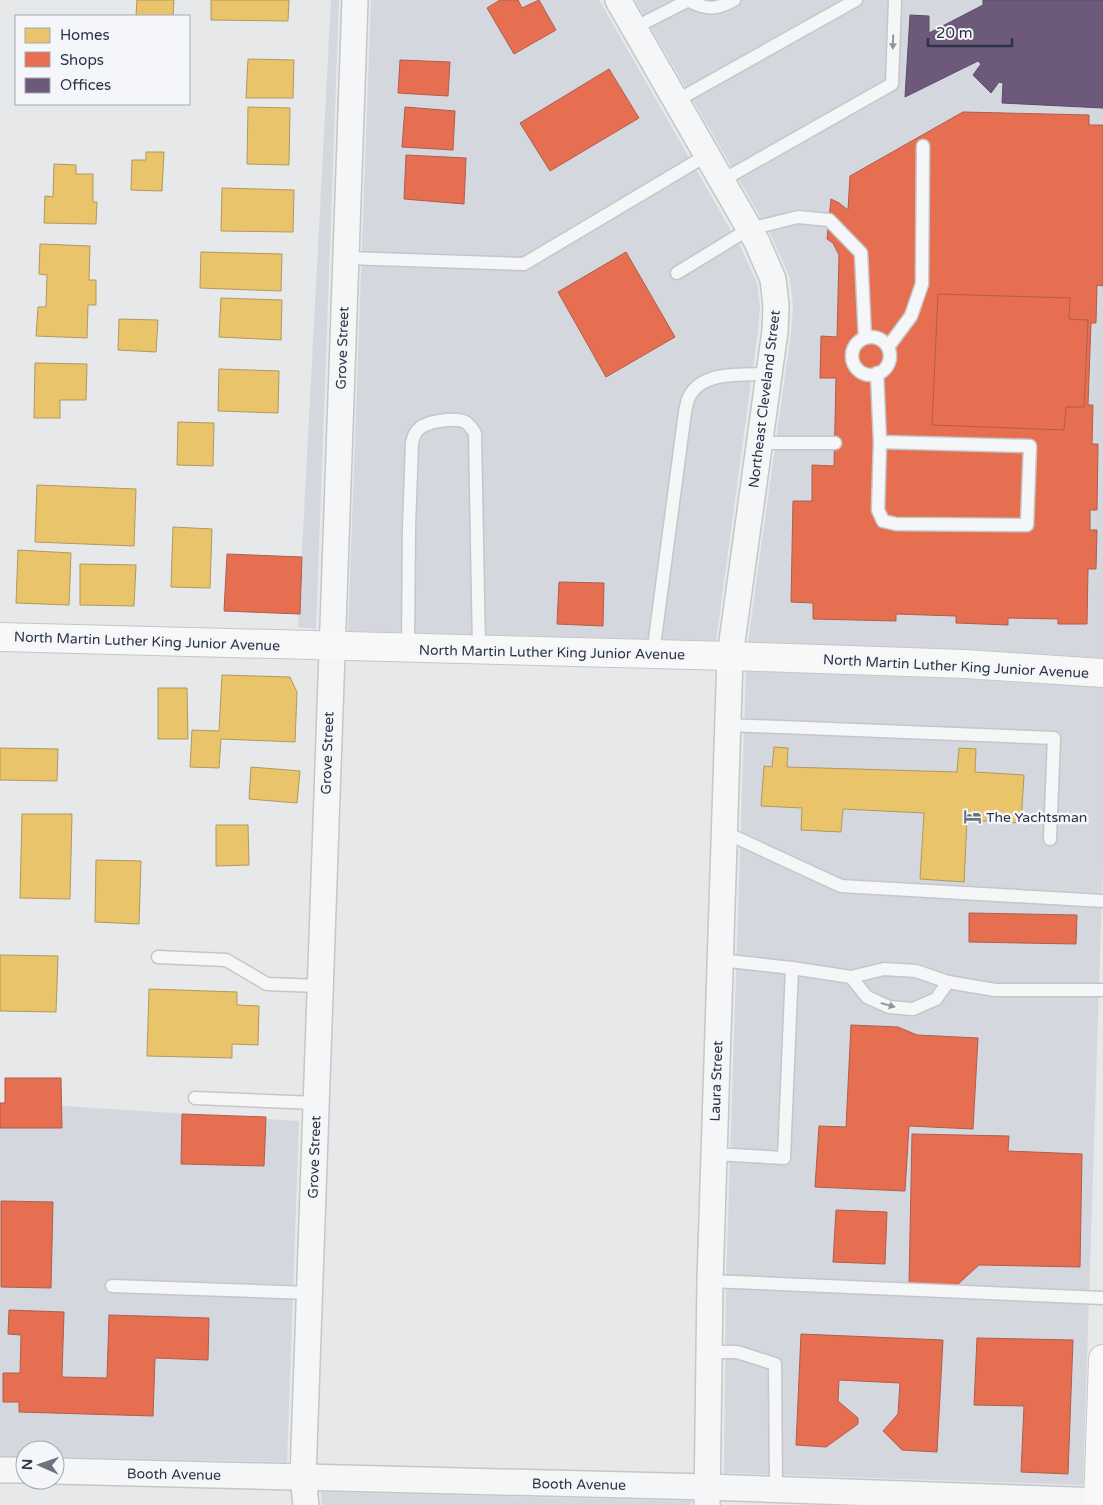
<svg xmlns="http://www.w3.org/2000/svg" width="1103" height="1505" font-family="'Varela Round',sans-serif">
  <style>
    .built { fill: #d4d7dd }
    .homes { fill: #e9c46a; stroke: #b0995f }
    .shops { fill: #e76f51; stroke: #af5d4d }
    .offices { fill: #6d597a; stroke: #594e6a }
    .lines { fill: none; stroke-linecap: round; stroke-linejoin: round }
    .lane-casing { stroke: #c4c6c8; stroke-width: 15 }
    .street-casing { stroke: #c4c6c8; stroke-width: 28 }
    .secondary-casing { stroke: #c4c6c8; stroke-width: 30 }
    .lane { stroke: #f5f6f7; stroke-width: 12 }
    .street { stroke: #f5f6f7; stroke-width: 25 }
    .secondary { stroke: #f8f8f8; stroke-width: 28 }
    .oneway { fill: #90959e }
    .labels { text-anchor: middle; stroke-width: 5; stroke-linejoin: round; paint-order: stroke }
    .street-label { font-size: 14px; fill: #2b3445; stroke: #f4f6f9 }
    .poi-label { font-size: 14px; fill: #2b3445; stroke: #f4f6f9; text-anchor: start }
  </style>
  <rect width="100%" height="100%" fill="#e6e8ea"/>
  <!-- built -->
  <g class="built">
    <path d="M 331,0 L 339,0 L 316,629 L 298,627 Z"/>
    <path d="M 371,0 L 599,0 L 741,248 L 757,283 L 760,306 L 758,330 L 716,641 L 348,631 Z"/>
    <path d="M 635,0 L 1103,0 L 1103,658 L 966,650 L 748,642 L 791,333 L 793,306 L 790,278 L 771,235 Z"/>
    <path d="M 746,671 L 965,679 L 1103,687 L 1103,862 L 1083,1485 L 724,1473 L 726,1281 Z"/>
    <path d="M 0,1102 L 299,1121 L 287,1462 L 55,1457 L 55,1450 L 25,1450 L 25,1456 L 0,1456 Z"/>
    <path d="M 321,1492 L 691,1501 L 691,1505 L 322,1505 Z"/>
  </g>
  <!-- homes -->
  <g class="homes">
    <path d="M 137,0 L 174,0 L 173,16 L 136,16 Z"/>
    <path d="M 211,0 L 289,0 L 288,21 L 211,20 Z"/>
    <path d="M 248,59 L 294,60 L 293,98 L 246,98 Z"/>
    <path d="M 248,107 L 290,108 L 289,165 L 247,164 Z"/>
    <path d="M 146,152 L 164,152 L 162,191 L 131,190 L 132,160 L 146,160 Z"/>
    <path d="M 54,164 L 76,165 L 76,174 L 93,174 L 93,202 L 97,202 L 96,224 L 44,223 L 45,196 L 53,197 Z"/>
    <path d="M 222,188 L 294,190 L 293,232 L 221,231 Z"/>
    <path d="M 40,244 L 90,246 L 89,280 L 96,280 L 96,305 L 88,305 L 87,338 L 36,336 L 38,307 L 46,307 L 47,275 L 39,274 Z"/>
    <path d="M 201,252 L 282,254 L 281,291 L 200,288 Z"/>
    <path d="M 221,298 L 282,300 L 281,340 L 219,337 Z"/>
    <path d="M 119,319 L 158,320 L 156,352 L 118,350 Z"/>
    <path d="M 35,363 L 87,364 L 86,400 L 60,400 L 60,418 L 34,418 Z"/>
    <path d="M 219,369 L 279,371 L 278,413 L 218,411 Z"/>
    <path d="M 178,422 L 214,423 L 213,466 L 177,465 Z"/>
    <path d="M 37,485 L 136,489 L 134,546 L 35,542 Z"/>
    <path d="M 173,527 L 212,529 L 210,588 L 171,587 Z"/>
    <path d="M 18,550 L 71,553 L 69,605 L 16,603 Z"/>
    <path d="M 80,564 L 136,565 L 134,606 L 80,605 Z"/>
    <path d="M 222,675 L 290,677 L 297,692 L 295,742 L 221,739 L 219,768 L 190,767 L 192,730 L 219,731 Z"/>
    <path d="M 158,688 L 187,688 L 188,739 L 158,739 Z"/>
    <path d="M 774,747 L 788,748 L 787,767 L 957,772 L 959,748 L 976,749 L 975,772 L 1024,775 L 1021,823 L 967,820 L 964,882 L 920,879 L 924,813 L 843,809 L 841,832 L 801,830 L 802,808 L 761,806 L 764,766 L 772,767 Z"/>
    <path d="M 0,748 L 58,749 L 57,781 L 0,780 Z"/>
    <path d="M 251,767 L 300,771 L 297,803 L 249,799 Z"/>
    <path d="M 22,814 L 72,814 L 70,899 L 20,898 Z"/>
    <path d="M 216,825 L 248,825 L 249,865 L 216,866 Z"/>
    <path d="M 96,860 L 141,861 L 139,924 L 95,922 Z"/>
    <path d="M 0,955 L 58,956 L 56,1012 L 0,1011 Z"/>
    <path d="M 149,989 L 237,992 L 237,1005 L 259,1006 L 258,1045 L 232,1044 L 232,1058 L 147,1056 Z"/>
  </g>
  <!-- shops -->
  <g class="shops">
    <path d="M 500,0 L 518,0 L 522,8 L 539,0 L 556,30 L 514,54 L 487,8 Z"/>
    <path d="M 400,60 L 450,62 L 448,96 L 398,93 Z"/>
    <path d="M 609,69 L 639,118 L 550,171 L 520,123 Z"/>
    <path d="M 405,107 L 455,111 L 453,150 L 402,147 Z"/>
    <path d="M 963,112 L 1089,115 L 1089,125 L 1103,125 L 1103,286 L 1097,285 L 1096,323 L 1091,323 L 1088,405 L 1093,405 L 1092,444 L 1098,444 L 1097,510 L 1090,510 L 1090,530 L 1097,530 L 1096,569 L 1088,569 L 1087,624 L 1058,624 L 1058,619 L 1008,618 L 1008,625 L 956,623 L 956,616 L 896,614 L 896,621 L 813,619 L 813,603 L 791,602 L 793,501 L 812,501 L 812,465 L 834,466 L 836,378 L 820,378 L 821,336 L 837,337 L 839,255 L 833,243 L 827,239 L 831,199 L 839,203 L 848,210 L 850,176 Z"/>
    <path d="M 406,155 L 466,158 L 464,204 L 404,199 Z"/>
    <path d="M 626,252 L 675,337 L 606,377 L 558,292 Z"/>
    <path d="M 938,294 L 1070,298 L 1069,319 L 1088,320 L 1084,407 L 1066,407 L 1064,430 L 932,425 Z"/>
    <path d="M 227,554 L 302,557 L 300,614 L 224,611 Z"/>
    <path d="M 559,582 L 604,583 L 603,626 L 557,624 Z"/>
    <path d="M 969,913 L 1077,915 L 1076,944 L 969,942 Z"/>
    <path d="M 851,1025 L 898,1027 L 917,1035 L 978,1038 L 973,1129 L 909,1126 L 905,1191 L 815,1187 L 819,1126 L 846,1127 Z"/>
    <path d="M 5,1078 L 61,1078 L 62,1128 L 0,1128 L 0,1103 L 5,1103 Z"/>
    <path d="M 182,1114 L 266,1117 L 264,1166 L 181,1164 Z"/>
    <path d="M 912,1134 L 1009,1136 L 1008,1151 L 1082,1154 L 1080,1267 L 979,1265 L 956,1286 L 909,1285 Z"/>
    <path d="M 1,1201 L 53,1202 L 51,1288 L 1,1287 Z"/>
    <path d="M 836,1210 L 887,1212 L 885,1264 L 833,1262 Z"/>
    <path d="M 9,1310 L 64,1312 L 62,1377 L 107,1378 L 109,1315 L 209,1318 L 208,1360 L 155,1358 L 153,1416 L 19,1412 L 19,1402 L 3,1402 L 3,1373 L 20,1373 L 21,1335 L 8,1334 Z"/>
    <path d="M 801,1334 L 943,1340 L 937,1452 L 902,1450 L 883,1431 L 898,1414 L 900,1383 L 839,1380 L 838,1401 L 858,1418 L 858,1424 L 826,1447 L 796,1445 Z"/>
    <path d="M 977,1338 L 1073,1340 L 1068,1474 L 1021,1472 L 1024,1406 L 974,1405 Z"/>
  </g>
  <!-- offices -->
  <path class="offices" d="M 983,0 L 1103,0 L 1103,108 L 1002,103 L 1003,83 L 999,82 L 991,93 L 973,75 L 981,64 L 978,61 L 905,97 L 910,15 L 929,16 L 929,33 L 983,5 Z"/>
  <g class="lines">
    <defs>
      <g id="lane">
        <path d="M 689,1 C 707,10 716,10 734,0"/>
        <path d="M 634,28 L 689,0"/>
        <path d="M 676,101 L 856,0"/>
        <path d="M 721,181 L 892,84 L 895,0"/>
        <path d="M 346,258 L 524,264 L 707,155"/>
        <path d="M 677,273 L 749,229 L 798,217 L 829,220 L 861,253 L 865,338"/>
        <circle cx="871" cy="356" r="19"/>
        <path d="M 888,347 L 911,316 L 922,284 L 923,146"/>
        <path d="M 877,373 L 880,442 L 878,510 L 883,521 L 896,524 L 1027,525 L 1030,446 L 880,442"/>
        <path d="M 759,443 L 835,443"/>
        <path d="M 408,648 L 409,528 L 412,443 C 413,437 415,432 420,428 C 428,421 453,418 463,421 C 469,423 472,429 475,433 L 479,650"/>
        <path d="M 653,654 L 685,412 C 686,407 687,401 689,397 C 702,370 744,375 768,374"/>
        <path d="M 728,725 L 1054,738 L 1050,839"/>
        <path d="M 724,832 L 841,886 L 1103,901"/>
        <path d="M 158,957 L 226,960 L 267,984 L 319,986"/>
        <path d="M 792,968 L 851,977 L 884,969 L 916,971 L 948,982 L 995,990 L 1103,990"/>
        <path d="M 851,977 L 867,997 L 889,1007 L 913,1009 L 936,999 L 948,982"/>
        <path d="M 195,1098 L 316,1103"/>
        <path d="M 714,1154 L 784,1158 L 792,968 L 720,960"/>
        <path d="M 710,1281 L 1103,1298"/>
        <path d="M 112,1286 L 309,1293"/>
        <path d="M 709,1352 L 737,1352 L 775,1364 L 776,1490"/>
      </g>
      <g id="street">
        <path d="M 618,0 L 757,242 L 773,279 L 776,305 L 775,331 L 730,656 L 710,1281 L 707,1505"/>
        <path d="M 0,1470 L 25,1470"/>
        <path d="M 55,1471 L 708,1487 L 1103,1501"/>
        <path d="M 306,1505 L 303,1477 L 355,0"/>
      </g>
      <g id="secondary">
        <path d="M 0,637 L 730,656 L 965,664 L 1103,673"/>
        <path d="M 1098,1505 L 1103,1359"/>
      </g>
    </defs>
    <!-- lane casing -->
    <use href="#lane" class="lane-casing"/>
    <!-- street casing -->
    <use href="#street" class="street-casing"/>
    <!-- secondary casing -->
    <use href="#secondary" class="secondary-casing"/>
    <!-- lane -->
    <use href="#lane" class="lane"/>
    <!-- street -->
    <use href="#street" class="street"/>
    <!-- secondary -->
    <use href="#secondary" class="secondary"/>
  </g>
  <!-- one-way arrows -->
  <defs><path id="oneway-solid" d="M-6-.8H1V-3.2L6.5 0L1 3.2V.8H-6Z" transform="scale(1.25)"/></defs>
  <g class="oneway">
    <use href="#oneway-solid" transform="translate(893 42) rotate(92)"/>
    <use href="#oneway-solid" transform="translate(888 1005) rotate(16)"/>
  </g>
  <!-- icons -->
  <defs>
    <symbol id="hotel-bare" viewBox="-9 -9 18 18"><path d="M-6-4.5h1.5V1H6V5H4.5V3h-9V5H-6ZM-4 0a1.8 1.8 0 1 1 3.6 0ZM.5 0V-2.5h3Q6-2.5 6 0Z" fill="#6c737f" stroke="#f4f6f9" stroke-width="2.5" paint-order="stroke"/></symbol>
  </defs>
  <g fill-rule="evenodd">
    <use href="#hotel-bare" x="960" y="804" width="25" height="25"/>
  </g>
  <g class="labels">
    <!-- street labels -->
    <g class="street-label">
      <text transform="translate(342 348) rotate(-88)" y="5">Grove Street</text>
      <text transform="translate(764 399) rotate(-83)" y="5">Northeast Cleveland Street</text>
      <text transform="translate(147 641) rotate(2)" y="5">North Martin Luther King Junior Avenue</text>
      <text transform="translate(552 652) rotate(1)" y="5">North Martin Luther King Junior Avenue</text>
      <text transform="translate(956 666) rotate(3)" y="5">North Martin Luther King Junior Avenue</text>
      <text transform="translate(327 753) rotate(-88)" y="5">Grove Street</text>
      <text transform="translate(716 1081) rotate(-88)" y="5">Laura Street</text>
      <text transform="translate(314 1157) rotate(-88)" y="5">Grove Street</text>
      <text transform="translate(174 1474) rotate(1)" y="5">Booth Avenue</text>
      <text transform="translate(579 1484) rotate(1)" y="5">Booth Avenue</text>
    </g>
    <!-- poi labels -->
    <g class="poi-label">
      <text x="986" y="822">The Yachtsman</text>
    </g>
  </g>
  <!-- legend -->
  <rect x="15" y="15" width="175" height="90" fill="#f4f6f9" stroke="#a4a8b1"/>
  <rect x="25" y="28" width="25" height="15" fill="#e9c46a" stroke="#a4a8b1"/>
  <text x="60" y="40" font-size="15" fill="#2b3445">Homes</text>
  <rect x="25" y="52" width="25" height="15" fill="#e76f51" stroke="#a4a8b1"/>
  <text x="60" y="65" font-size="15" fill="#2b3445">Shops</text>
  <rect x="25" y="78" width="25" height="15" fill="#6d597a" stroke="#a4a8b1"/>
  <text x="60" y="90" font-size="15" fill="#2b3445">Offices</text>
  <!-- north arrow -->
  <g transform="translate(40 1465) rotate(272)"><circle r="24" fill="#f4f6f9" stroke="#a4a8b1"/>
  <path d="M0-4L9 19L0 12L-9 19Z" fill="#6c737f"/>
  <text y="-8" font-size="14" font-weight="bold" text-anchor="middle" fill="#2b3445">N</text>
  </g>
  <!-- scale -->
  <path d="M928 38v8h84v-8" fill="none" stroke="#2b3445" stroke-width="2.5"/>
  <text x="936" y="38" font-size="15" fill="#2b3445" stroke="#f4f6f9" stroke-width="4" paint-order="stroke">20 m</text>
</svg>
